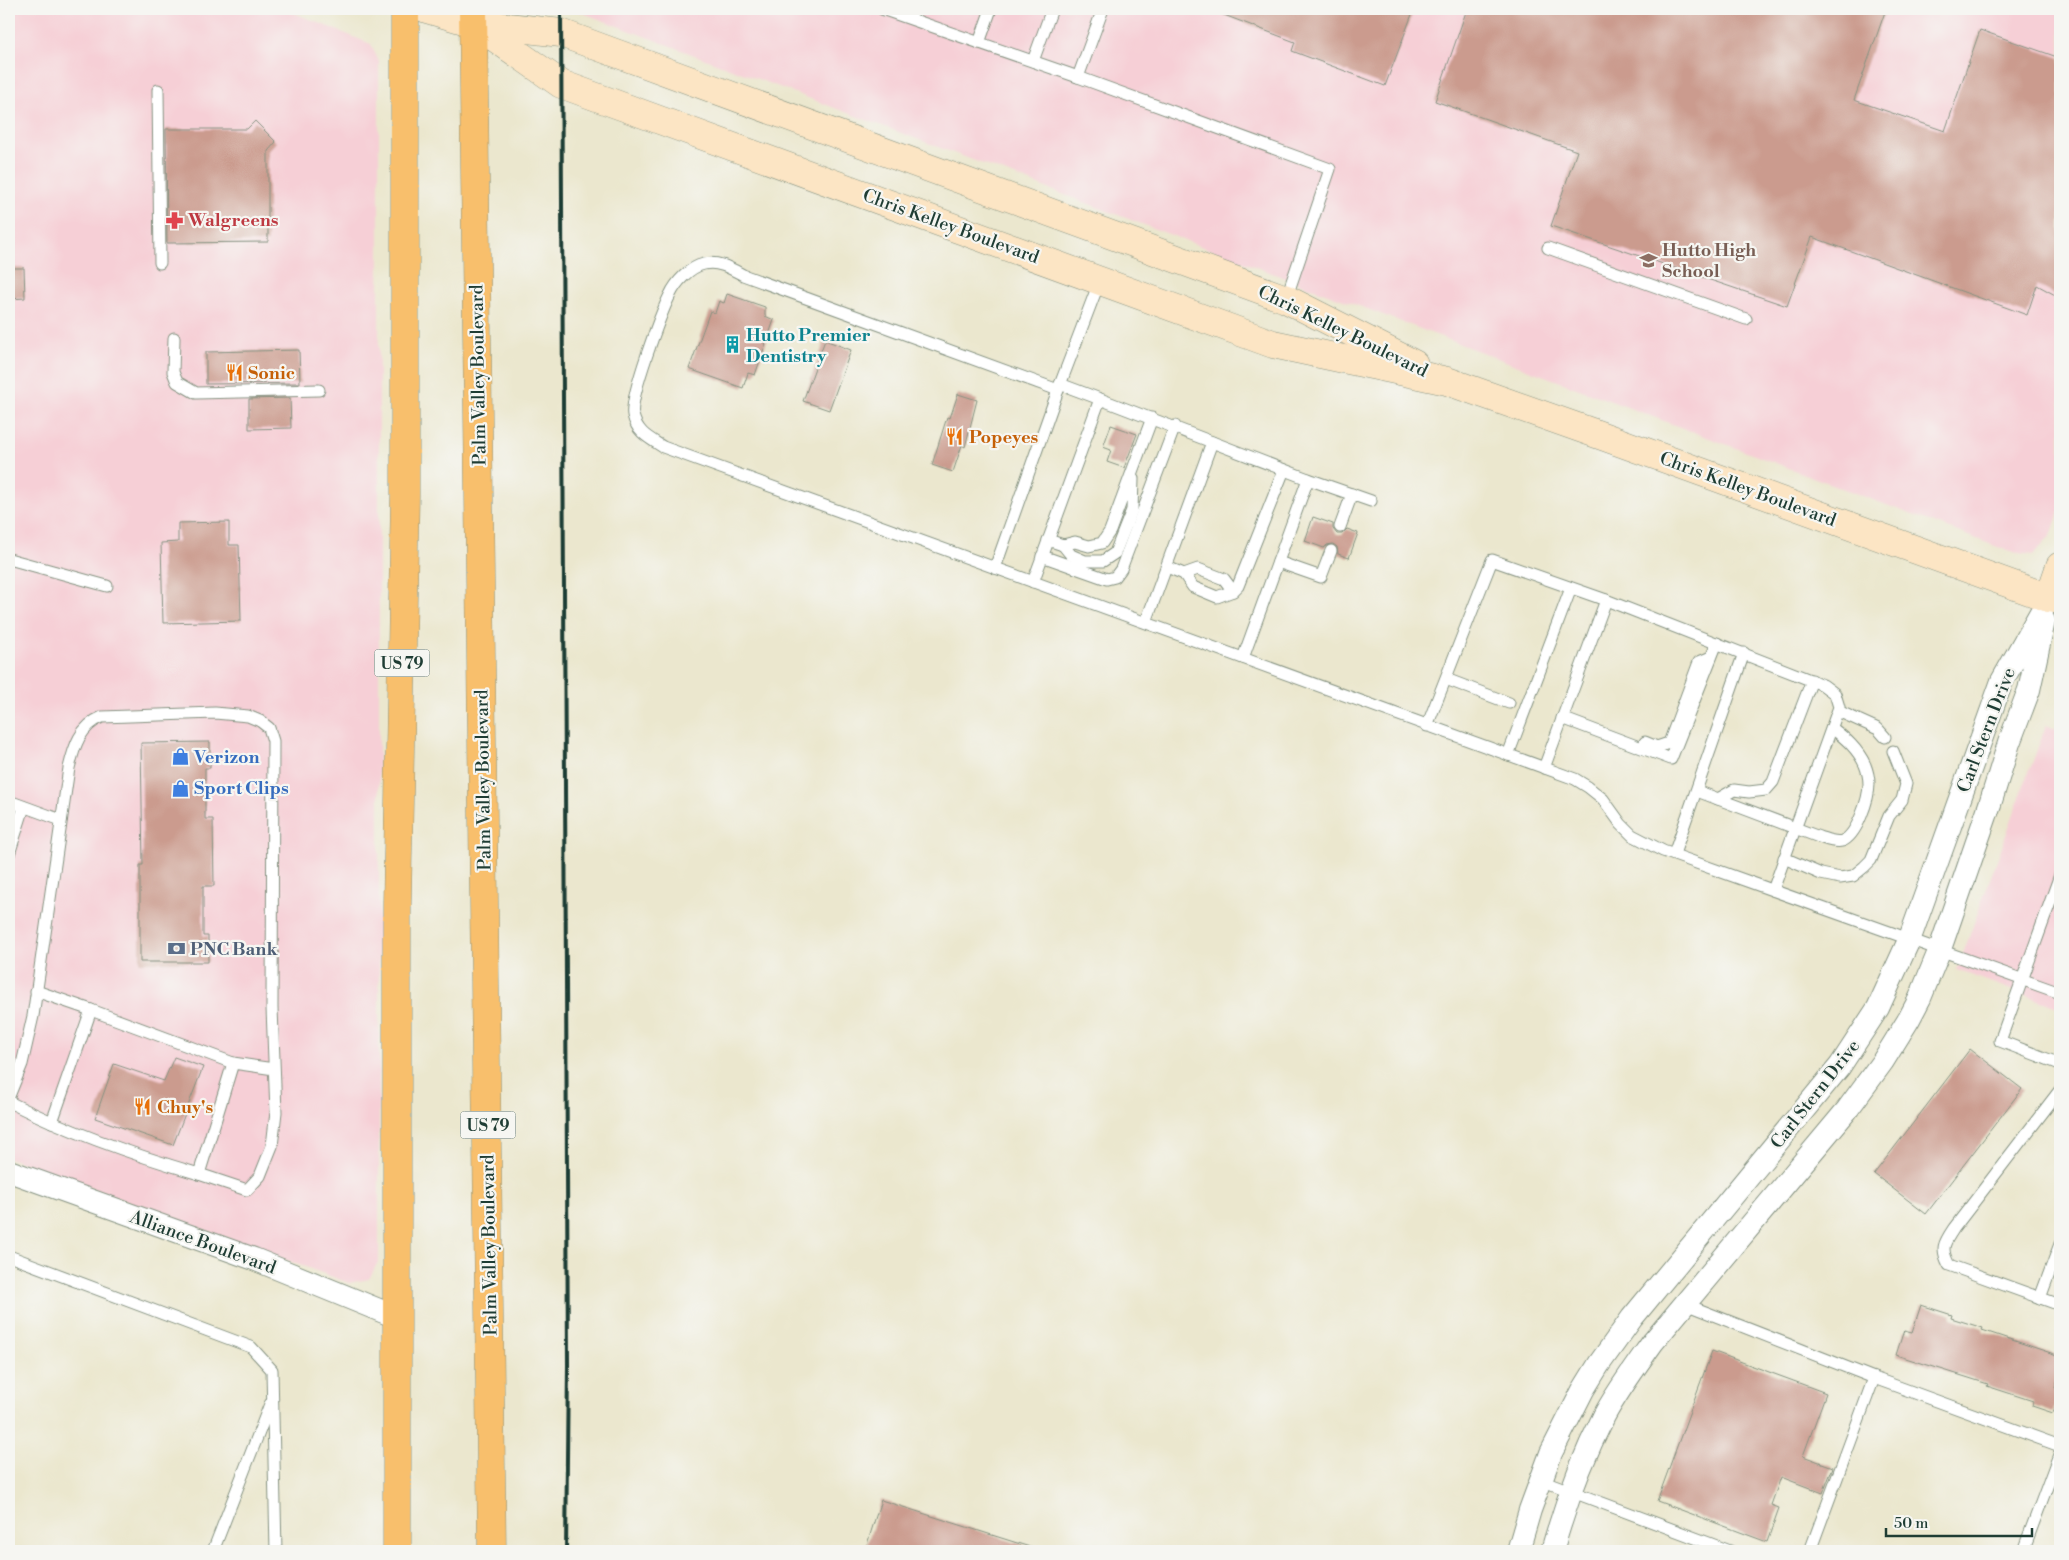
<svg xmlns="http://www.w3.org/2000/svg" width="2069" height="1560" font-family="'Libre Bodoni',serif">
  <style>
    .built { fill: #f6cfd6 }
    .building { fill: #cb9b8e }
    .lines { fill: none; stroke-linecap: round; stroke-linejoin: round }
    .lane-casing { stroke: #859281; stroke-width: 13 }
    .street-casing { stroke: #859281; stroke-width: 24 }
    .secondary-casing { stroke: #859281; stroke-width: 29 }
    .highway-casing { stroke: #859281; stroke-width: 29 }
    .lane { stroke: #fff; stroke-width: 11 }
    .street { stroke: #fff; stroke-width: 22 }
    .secondary { stroke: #fce5c4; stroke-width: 28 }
    .highway { stroke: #f8bf6c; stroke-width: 28 }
    .rail { stroke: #1f3d34; stroke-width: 4 }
    .labels { text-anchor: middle; stroke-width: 4.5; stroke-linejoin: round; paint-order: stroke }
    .shield { fill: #f6f6f2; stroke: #60746d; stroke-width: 1 }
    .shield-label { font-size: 16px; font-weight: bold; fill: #1f3d34 }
    .health-label { font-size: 18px; font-weight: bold; fill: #be3a42; stroke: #f6f6f2; text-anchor: start }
    .street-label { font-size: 18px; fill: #1f3d34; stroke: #f6f6f2 }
    .education-label { font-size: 18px; font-weight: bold; fill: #785e54; stroke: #f6f6f2; text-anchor: start }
    .culture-label { font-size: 18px; font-weight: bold; fill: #0d838f; stroke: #f6f6f2; text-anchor: start }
    .food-label { font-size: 18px; font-weight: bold; fill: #c56008; stroke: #f6f6f2; text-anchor: start }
    .shop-label { font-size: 18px; font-weight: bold; fill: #366cbe; stroke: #f6f6f2; text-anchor: start }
    .service-label { font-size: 18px; font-weight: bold; fill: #4e5e75; stroke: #f6f6f2; text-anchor: start }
  </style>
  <rect width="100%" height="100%" fill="#f6f6f2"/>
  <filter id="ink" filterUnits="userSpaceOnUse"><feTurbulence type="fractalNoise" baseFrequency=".02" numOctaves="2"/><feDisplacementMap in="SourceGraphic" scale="10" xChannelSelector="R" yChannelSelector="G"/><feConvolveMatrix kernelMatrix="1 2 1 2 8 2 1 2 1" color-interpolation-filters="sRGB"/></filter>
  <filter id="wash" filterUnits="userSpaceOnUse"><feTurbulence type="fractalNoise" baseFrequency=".0096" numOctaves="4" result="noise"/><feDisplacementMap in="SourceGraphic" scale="20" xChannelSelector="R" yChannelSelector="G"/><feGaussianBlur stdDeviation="1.12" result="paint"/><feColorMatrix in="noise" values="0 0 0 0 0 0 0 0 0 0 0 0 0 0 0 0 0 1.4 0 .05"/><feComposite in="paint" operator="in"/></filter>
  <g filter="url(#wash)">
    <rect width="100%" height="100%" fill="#ebe7ce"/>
    <!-- built -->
    <g class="built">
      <path d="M 9,9 L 284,9 L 371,44 L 379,62 L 379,1260 L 369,1279 L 349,1283 L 9,1158 Z"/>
      <path d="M 575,9 L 2060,9 L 2060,509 L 2051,536 L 2033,555 L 2011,552 L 575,10 Z"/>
      <path d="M 2046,725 L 2060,731 L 2060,1008 L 1957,970 Z"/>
    </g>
    <g id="blocks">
      <!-- building -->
      <g class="building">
        <path d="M 1211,9 L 1414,9 L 1385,86 L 1292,51 L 1295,42 L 1211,10 Z"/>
        <path d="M 1467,9 L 1886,9 L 1854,100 L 1945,131 L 1980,30 L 2060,58 L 2060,286 L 2057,296 L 2037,285 L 2027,315 L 1812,237 L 1787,306 L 1551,226 L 1577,151 L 1435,101 Z"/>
        <path d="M 255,121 L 276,142 L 268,151 L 268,242 L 167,243 L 166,129 L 247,129 Z"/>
        <path d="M 9,268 L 24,268 L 25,298 L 9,299 Z"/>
        <path d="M 727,294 L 765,307 L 765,316 L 774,320 L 755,375 L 748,373 L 743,388 L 689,369 L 710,311 L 715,313 L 719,301 L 724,303 Z"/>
        <path d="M 825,340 L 851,350 L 829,410 L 803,401 Z"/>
        <path d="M 299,350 L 300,383 L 206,384 L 206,352 Z"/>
        <path d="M 958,394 L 977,400 L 965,447 L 962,445 L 953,472 L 932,465 L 947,417 L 950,418 Z"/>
        <path d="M 290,398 L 291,428 L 249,429 L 249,399 Z"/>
        <path d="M 1111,425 L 1137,434 L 1124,468 L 1107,462 L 1111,450 L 1103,447 Z"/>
        <path d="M 1313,517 L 1333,524 L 1333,529 L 1337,534 L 1342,534 L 1347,529 L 1358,533 L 1349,558 L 1338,554 L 1337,547 L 1333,544 L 1327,545 L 1324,548 L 1305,541 Z"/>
        <path d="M 229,522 L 229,545 L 239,545 L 241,621 L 163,623 L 161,543 L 178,542 L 178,523 Z"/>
        <path d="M 210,742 L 210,768 L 205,768 L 205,819 L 213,819 L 214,886 L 203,886 L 203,936 L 208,936 L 208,962 L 140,962 L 140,865 L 143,865 L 141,743 Z"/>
        <path d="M 1970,1049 L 2022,1089 L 1926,1214 L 1874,1174 Z"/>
        <path d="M 174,1057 L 203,1067 L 173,1145 L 95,1118 L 114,1064 L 164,1081 Z"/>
        <path d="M 1921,1305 L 1952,1315 L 1951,1318 L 1983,1328 L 1982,1330 L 2060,1356 L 2060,1373 L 2055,1388 L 2060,1390 L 2053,1413 L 2032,1406 L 2033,1401 L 1987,1386 L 1988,1384 L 1896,1355 L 1904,1330 L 1912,1332 Z"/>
        <path d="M 1712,1351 L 1826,1393 L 1803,1456 L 1833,1467 L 1823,1493 L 1781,1477 L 1771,1505 L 1779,1508 L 1767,1542 L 1657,1501 Z"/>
        <path d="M 881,1500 L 1033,1548 L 1032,1551 L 865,1551 Z"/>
      </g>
    </g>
  </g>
  <g filter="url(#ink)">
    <use href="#blocks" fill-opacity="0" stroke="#859281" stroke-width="1"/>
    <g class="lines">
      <defs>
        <g id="lane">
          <path d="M 882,9 L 1078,77"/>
          <path d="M 1103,9 L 1078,77 L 1330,169 L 1286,299"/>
          <path d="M 979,43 L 991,9"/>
          <path d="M 1033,61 L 1052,9"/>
          <path d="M 158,90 L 160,263"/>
          <path d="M 1548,248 L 1746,319"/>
          <path d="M 174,338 L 173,372 L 177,382 L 196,393 L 319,390"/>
          <path d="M 1058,390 L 743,275 C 730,268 719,261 704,264 C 690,267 676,282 670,295 C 661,313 629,399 633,415 C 637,433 649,438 663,447 L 1575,779 L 1588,787 L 1603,799 L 1621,824 L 1632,835 L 1663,851 L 2060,993"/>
          <path d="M 1100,399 L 1212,442 L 1146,622"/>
          <path d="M 1212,442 L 1308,479"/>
          <path d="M 1340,527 L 1352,494"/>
          <path d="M 1048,540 L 1063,545 L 1075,542 L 1089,546 L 1102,543 L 1110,531 L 1152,418"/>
          <path d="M 1063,545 L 1071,555 L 1085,561 L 1103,561 L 1115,553 L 1132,510 L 1133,479"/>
          <path d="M 1042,556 L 1107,579 L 1115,577 L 1121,569 L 1175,426"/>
          <path d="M 9,559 L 107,586"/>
          <path d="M 1278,562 L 1321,577 L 1331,551"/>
          <path d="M 1167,567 L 1184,574 L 1193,587 L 1217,597 L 1233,591 L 1238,586 L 1284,470"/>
          <path d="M 995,568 L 1058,390 L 1100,280"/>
          <path d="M 1184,574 L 1198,569 L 1224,579 L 1233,591"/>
          <path d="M 1033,582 L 1100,399 L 1060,384"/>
          <path d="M 1243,658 L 1308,479 L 1371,501"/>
          <path d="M 1446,679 L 1509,703"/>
          <path d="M 1838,711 L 1878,729 L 1885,737"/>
          <path d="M 1562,718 L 1671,759 L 1717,643"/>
          <path d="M 1427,726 L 1492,560 L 1606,600"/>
          <path d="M 1645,742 L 1657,747 L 1669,743 L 1699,662 L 1711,657"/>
          <path d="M 1508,755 L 1571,588"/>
          <path d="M 1544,768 L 1606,600 L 1823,685 L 1835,694 L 1839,707 L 1773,890"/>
          <path d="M 1697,791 L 1819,837 C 1826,839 1834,843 1842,841 C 1857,836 1869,798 1869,784 C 1869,778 1867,770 1865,765 C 1858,749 1845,738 1832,728"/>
          <path d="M 1718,799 L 1734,790 L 1749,792 L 1766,790 L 1773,782 L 1812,680"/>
          <path d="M 9,801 L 61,820"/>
          <path d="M 9,854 L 24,807"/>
          <path d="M 1674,854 L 1744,653"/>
          <path d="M 1784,858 L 1821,874 L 1840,878 L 1853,876 L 1864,867 L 1871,860 L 1889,816 L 1902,800 L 1906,784 L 1893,751"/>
          <path d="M 2060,875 L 2000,1041 L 2060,1064"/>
          <path d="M 36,991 L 91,1010 L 52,1122"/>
          <path d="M 91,1010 L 233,1063"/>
          <path d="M 2060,1090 L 1954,1228 C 1944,1243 1940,1248 1949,1265 L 2060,1305"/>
          <path d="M 9,1096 L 22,1064 L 33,1016 L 69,768 C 74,747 80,726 102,717 L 215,713 L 248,716 L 260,721 L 269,728 L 273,741 L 272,1008 L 276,1112 L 272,1146 L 260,1176 L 247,1190 L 199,1174 L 233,1063 L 274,1069"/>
          <path d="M 9,1102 C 69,1132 134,1155 199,1174"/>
          <path d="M 9,1256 L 251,1347 L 272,1370 L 276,1551"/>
          <path d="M 2040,1298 L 2060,1244"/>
          <path d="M 1685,1304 L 1874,1378 L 2060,1446"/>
          <path d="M 1541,1480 L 1730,1551"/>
          <path d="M 213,1551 L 270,1404"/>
          <path d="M 1810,1551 L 1874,1378"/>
          <path d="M 2023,1551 L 2060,1452"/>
        </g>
        <g id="street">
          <path d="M 9,1171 L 254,1259 L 396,1317"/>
          <path d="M 1518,1551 L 1530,1510 L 1551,1453 L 1583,1390 L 1599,1364 L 1632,1318 L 1840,1066 L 1878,1008 L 1910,938 L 2002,681 L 2049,598"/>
          <path d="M 1552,1551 C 1565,1505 1582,1459 1604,1416 C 1618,1390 1636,1366 1653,1342 L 1847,1110 L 1883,1061 L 1909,1019 L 1920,998 L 1940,949 L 1990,804 L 2009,743 L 2029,690 L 2044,621"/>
        </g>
        <g id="secondary">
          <path d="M 427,9 L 474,23 L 561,33 L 1286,299 L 1414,364"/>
          <path d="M 474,23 L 561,84 L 1273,344 L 1447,381 L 1594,433 L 2049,598 L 2060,600"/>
          <path d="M 2049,598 L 2060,566"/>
        </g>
        <g id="highway">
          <path d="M 473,9 L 492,1551"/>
          <path d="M 397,1551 L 397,903 L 405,495 L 405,9"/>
        </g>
      </defs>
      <!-- lane casing -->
      <use href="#lane" class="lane-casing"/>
      <!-- street casing -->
      <use href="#street" class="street-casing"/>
      <!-- secondary casing -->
      <use href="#secondary" class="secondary-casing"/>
      <!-- highway casing -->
      <use href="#highway" class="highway-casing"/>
      <!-- lane -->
      <use href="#lane" class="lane"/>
      <!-- street -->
      <use href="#street" class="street"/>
      <!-- secondary -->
      <use href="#secondary" class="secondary"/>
      <!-- highway -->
      <use href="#highway" class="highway"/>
      <!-- rail -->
      <path class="rail" d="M 561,9 L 568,1365 L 566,1551"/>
    </g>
  </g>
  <!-- icons -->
  <defs>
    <symbol id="pharmacy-bare" viewBox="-9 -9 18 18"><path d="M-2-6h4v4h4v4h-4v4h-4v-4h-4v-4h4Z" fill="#e0444e" stroke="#f6f6f2" stroke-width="2.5" paint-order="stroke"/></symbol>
    <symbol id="school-bare" viewBox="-9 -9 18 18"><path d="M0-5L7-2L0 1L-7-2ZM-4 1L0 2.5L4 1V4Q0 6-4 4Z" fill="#8d6e63" stroke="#f6f6f2" stroke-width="2.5" paint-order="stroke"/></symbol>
    <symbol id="building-bare" viewBox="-9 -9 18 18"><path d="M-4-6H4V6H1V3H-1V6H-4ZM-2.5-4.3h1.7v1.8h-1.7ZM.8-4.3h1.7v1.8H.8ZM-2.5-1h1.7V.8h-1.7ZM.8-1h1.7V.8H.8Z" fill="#0f9aa8" stroke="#f6f6f2" stroke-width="2.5" paint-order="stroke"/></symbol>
    <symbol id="restaurant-bare" viewBox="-9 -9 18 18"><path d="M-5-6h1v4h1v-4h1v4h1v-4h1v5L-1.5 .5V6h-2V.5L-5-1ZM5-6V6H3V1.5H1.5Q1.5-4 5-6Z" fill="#e8710a" stroke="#f6f6f2" stroke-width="2.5" paint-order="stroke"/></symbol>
    <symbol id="shop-bare" viewBox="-9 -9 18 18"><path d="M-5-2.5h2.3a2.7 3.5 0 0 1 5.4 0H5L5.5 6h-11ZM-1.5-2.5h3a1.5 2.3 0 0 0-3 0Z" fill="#3f7fe0" stroke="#f6f6f2" stroke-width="2.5" paint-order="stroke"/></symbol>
    <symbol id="bank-bare" viewBox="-9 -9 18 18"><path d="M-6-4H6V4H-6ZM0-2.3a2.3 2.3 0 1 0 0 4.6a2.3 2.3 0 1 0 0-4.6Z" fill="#5c6f8a" stroke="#f6f6f2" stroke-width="2.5" paint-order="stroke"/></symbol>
  </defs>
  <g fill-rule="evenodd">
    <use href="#pharmacy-bare" x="162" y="208" width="25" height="25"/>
    <use href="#school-bare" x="1636" y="248" width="25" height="25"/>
    <use href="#building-bare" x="720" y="332" width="25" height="25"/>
    <use href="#restaurant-bare" x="222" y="360" width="25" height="25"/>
    <use href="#restaurant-bare" x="942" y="424" width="25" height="25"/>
    <use href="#shop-bare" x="168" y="744" width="25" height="25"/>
    <use href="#shop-bare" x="168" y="776" width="25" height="25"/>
    <use href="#bank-bare" x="164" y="936" width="25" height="25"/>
    <use href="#restaurant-bare" x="130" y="1094" width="25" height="25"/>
  </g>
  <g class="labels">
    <!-- shield labels -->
    <g class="shield">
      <rect x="374.5" y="649.5" width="55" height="27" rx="4"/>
      <rect x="460.5" y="1111.5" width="55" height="27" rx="4"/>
    </g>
    <g class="shield-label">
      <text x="402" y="669">US 79</text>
      <text x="488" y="1131">US 79</text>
    </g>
    <!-- health labels -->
    <g class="health-label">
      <text x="188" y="226">Walgreens</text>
    </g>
    <!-- street labels -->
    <g class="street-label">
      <text transform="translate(951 226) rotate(20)" y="6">Chris Kelley Boulevard</text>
      <text transform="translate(1343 331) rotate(26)" y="6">Chris Kelley Boulevard</text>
      <text transform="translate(478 375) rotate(-91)" y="6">Palm Valley Boulevard</text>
      <text transform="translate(1748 489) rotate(20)" y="6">Chris Kelley Boulevard</text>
      <text transform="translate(1986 730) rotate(-69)" y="6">Carl Stern Drive</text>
      <text transform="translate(483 780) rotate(-91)" y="6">Palm Valley Boulevard</text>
      <text transform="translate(1815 1094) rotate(-52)" y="6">Carl Stern Drive</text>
      <text transform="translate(203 1242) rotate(20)" y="6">Alliance Boulevard</text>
      <text transform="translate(489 1245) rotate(-91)" y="6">Palm Valley Boulevard</text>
    </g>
    <!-- education labels -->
    <g class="education-label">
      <text x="1662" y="256">Hutto High<tspan x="1662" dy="21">School</tspan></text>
    </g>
    <!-- culture labels -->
    <g class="culture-label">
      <text x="746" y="341">Hutto Premier<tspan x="746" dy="21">Dentistry</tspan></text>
    </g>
    <!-- food labels -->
    <g class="food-label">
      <text x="248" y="379">Sonic</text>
      <text x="969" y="443">Popeyes</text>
      <text x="157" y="1113">Chuy's</text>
    </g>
    <!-- shop labels -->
    <g class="shop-label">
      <text x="194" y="763">Verizon</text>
      <text x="194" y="794">Sport Clips</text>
    </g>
    <!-- service labels -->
    <g class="service-label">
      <text x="190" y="955">PNC Bank</text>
    </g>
  </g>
  <!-- margin -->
  <rect width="2069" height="1560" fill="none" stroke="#f6f6f2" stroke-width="30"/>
  <!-- scale -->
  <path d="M1886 1528v8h146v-8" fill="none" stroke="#1f3d34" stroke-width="2.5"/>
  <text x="1894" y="1528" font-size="15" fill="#1f3d34" stroke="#f6f6f2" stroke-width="4" paint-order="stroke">50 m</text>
</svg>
